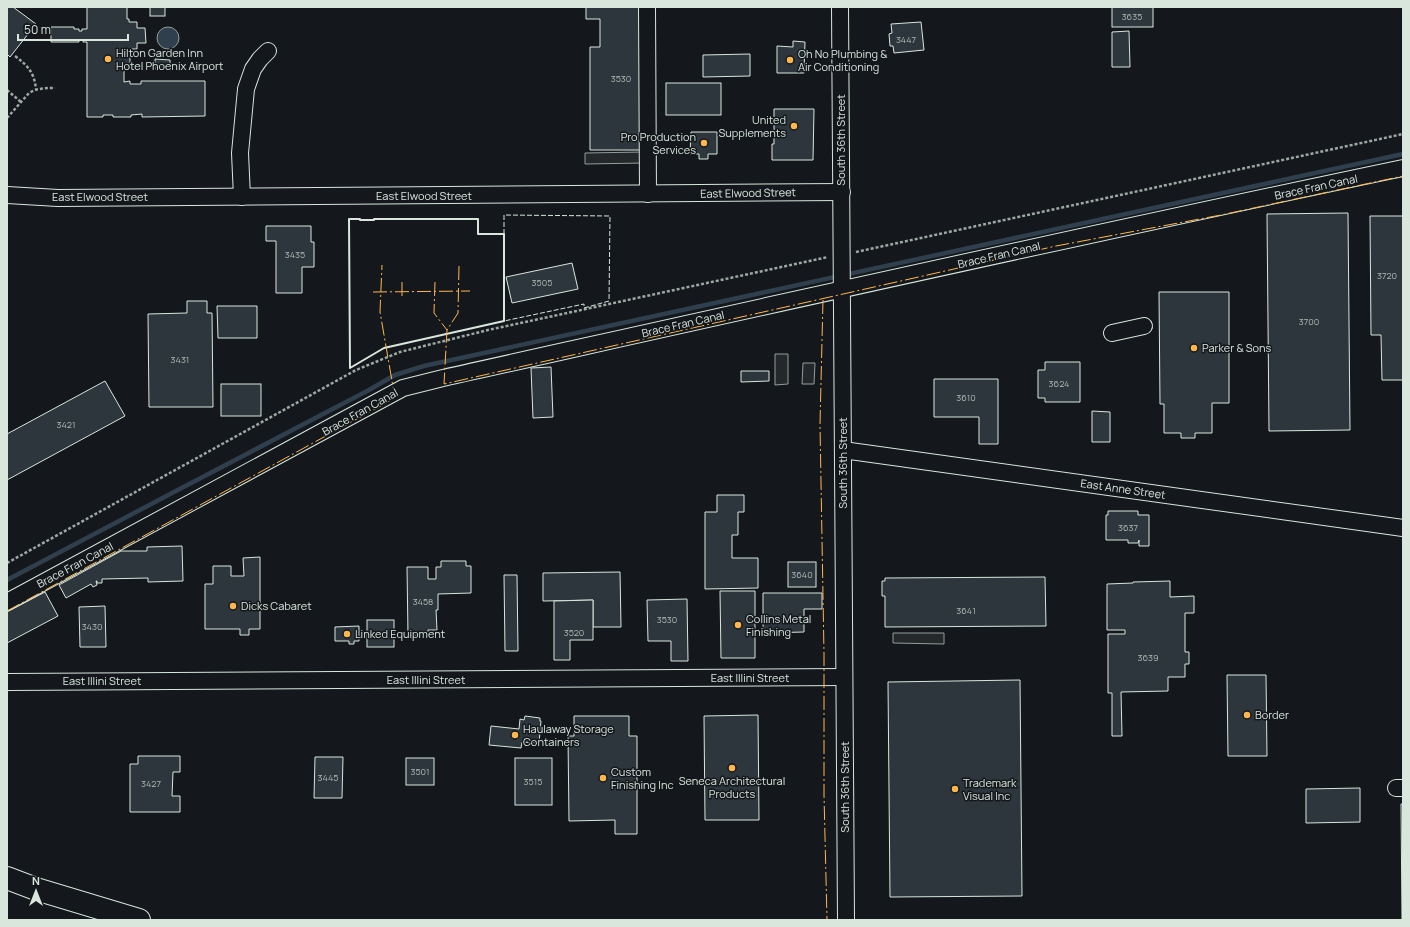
<svg xmlns="http://www.w3.org/2000/svg" width="1410" height="927" font-family="Manrope,sans-serif">
  <style>
    .parking { fill: #24282b; stroke: #939e99 }
    .water { fill: #2f3f4d; stroke: #939e99 }
    .lines { fill: none; stroke-linecap: round; stroke-linejoin: round }
    .stream { stroke: #2f3f4d; stroke-width: 4.5 }
    .building { fill: #2c363c; stroke: #d8e6dc }
    .minor-casing { stroke: #d8e6dc; stroke-width: 18 }
    .highway-casing { stroke: #d8e6dc; stroke-width: 24 }
    .path { stroke: #9da8a2; stroke-width: 2.5; stroke-dasharray: 3 2; stroke-linecap: butt }
    .minor { stroke: #14181c; stroke-width: 16 }
    .highway { stroke: #14181c; stroke-width: 22 }
    .fence { stroke: #d8e6dc; stroke-width: 1; stroke-dasharray: 5 2; stroke-linecap: butt }
    .wall { stroke: #d8e6dc; stroke-width: 2 }
    .power { stroke: #ffb74d; stroke-width: 1; stroke-dasharray: 14 3 2 3; stroke-linecap: butt }
    .poi-dot { fill: #ffb74d; stroke: #14181c; stroke-width: 1.5 }
    .labels { text-anchor: middle; stroke-width: 3; stroke-linejoin: round; paint-order: stroke }
    .number-label { font-size: 9px; fill: #adbab4 }
    .poi-label { font-size: 11px; fill: #d8e6dc; stroke: #14181c; text-anchor: start }
    .street-label { font-size: 11px; fill: #d8e6dc; stroke: #14181c }
  </style>
  <rect width="100%" height="100%" fill="#14181c"/>
  <!-- parking -->
  <g class="parking">
    <path d="M 644,152 L 644,163 L 585,164 L 585,153 Z"/>
    <path d="M 775,354 L 788,354 L 788,384 L 775,385 Z"/>
    <path d="M 803,363 L 815,363 L 814,384 L 802,384 Z"/>
    <path d="M 893,633 L 944,633 L 944,644 L 893,643 Z"/>
  </g>
  <!-- water -->
  <circle class="water" cx="168" cy="38" r="11"/>
  <g class="lines">
    <!-- stream -->
    <path class="stream" d="M 7,580 L 174,492 L 369,390 L 395,375 L 424,366 L 1403,154"/>
  </g>
  <!-- building -->
  <g class="building">
    <path d="M 7,7 L 13,7 L 36,24 L 10,57 L 7,54 Z"/>
    <path d="M 87,7 L 127,7 L 127,19 L 129,19 L 129,22 L 137,22 L 137,28 L 145,28 L 146,43 L 137,43 L 137,49 L 130,49 L 130,69 L 124,69 L 124,82 L 130,81 L 130,84 L 141,84 L 141,81 L 205,81 L 205,116 L 142,117 L 142,114 L 131,115 L 131,117 L 113,117 L 113,115 L 103,115 L 103,117 L 87,117 L 87,42 L 83,42 L 83,40 L 79,40 L 79,42 L 51,42 L 51,27 L 74,27 L 74,29 L 79,29 L 79,31 L 82,31 L 82,29 L 87,29 Z"/>
    <rect x="150" y="7" width="15" height="9"/>
    <path d="M 586,7 L 639,7 L 642,150 L 590,150 L 590,47 L 600,47 L 600,19 L 586,19 Z"/>
    <rect x="1112" y="7" width="41" height="20"/>
    <path d="M 921,22 L 924,50 L 894,53 L 893,46 L 890,46 L 889,34 L 892,33 L 891,24 Z"/>
    <path d="M 1129,31 L 1130,67 L 1112,67 L 1112,32 Z"/>
    <path d="M 793,41 L 805,42 L 804,73 L 777,73 L 777,46 L 793,47 Z"/>
    <path d="M 750,54 L 750,76 L 703,77 L 703,55 Z"/>
    <path d="M 155,59 L 170,60 L 170,69 L 155,69 Z"/>
    <rect x="666" y="83" width="55" height="32"/>
    <path d="M 774,109 L 814,109 L 813,160 L 772,160 L 772,144 L 774,144 Z"/>
    <path d="M 691,132 L 717,132 L 717,154 L 708,154 L 708,159 L 699,159 L 699,154 L 690,154 Z"/>
    <path d="M 1348,213 L 1350,430 L 1269,431 L 1267,214 Z"/>
    <path d="M 1370,216 L 1403,216 L 1403,380 L 1382,380 L 1381,335 L 1371,335 Z"/>
    <path d="M 266,226 L 311,226 L 311,242 L 314,242 L 314,267 L 302,267 L 302,293 L 276,293 L 276,241 L 266,241 Z"/>
    <path d="M 572,263 L 578,289 L 512,303 L 506,277 Z"/>
    <path d="M 1159,292 L 1229,292 L 1229,403 L 1212,403 L 1212,433 L 1195,433 L 1195,438 L 1181,438 L 1181,433 L 1164,433 L 1164,404 L 1160,404 Z"/>
    <path d="M 187,301 L 207,301 L 207,313 L 212,313 L 213,407 L 149,407 L 148,314 L 187,313 Z"/>
    <path d="M 217,306 L 257,306 L 257,338 L 218,338 Z"/>
    <path d="M 1045,362 L 1080,362 L 1080,402 L 1045,402 L 1045,398 L 1038,398 L 1038,370 L 1045,370 Z"/>
    <path d="M 551,367 L 553,417 L 533,418 L 531,368 Z"/>
    <path d="M 741,371 L 769,371 L 769,381 L 741,382 Z"/>
    <path d="M 934,379 L 998,379 L 998,444 L 979,444 L 979,417 L 934,417 Z"/>
    <path d="M 105,381 L 125,416 L 7,480 L 7,434 Z"/>
    <rect x="221" y="384" width="40" height="32"/>
    <path d="M 1092,411 L 1110,412 L 1110,442 L 1092,442 Z"/>
    <path d="M 717,495 L 744,495 L 744,512 L 738,512 L 738,535 L 732,535 L 732,558 L 758,558 L 758,588 L 705,589 L 705,512 L 717,512 Z"/>
    <path d="M 1108,511 L 1138,511 L 1138,515 L 1149,515 L 1149,546 L 1139,546 L 1139,540 L 1138,543 L 1128,543 L 1128,540 L 1106,540 L 1106,515 L 1108,515 Z"/>
    <path d="M 182,546 L 183,581 L 148,582 L 148,578 L 102,579 L 102,583 L 97,583 L 97,581 L 96,581 L 97,585 L 93,587 L 91,584 L 66,598 L 59,585 L 121,551 L 147,551 L 147,547 Z"/>
    <path d="M 260,557 L 260,629 L 249,629 L 249,635 L 240,635 L 240,629 L 205,629 L 205,584 L 213,584 L 213,566 L 231,566 L 231,576 L 244,576 L 243,558 Z"/>
    <path d="M 441,561 L 466,561 L 466,566 L 471,566 L 471,593 L 438,594 L 438,610 L 436,610 L 437,630 L 428,630 L 428,635 L 408,636 L 407,567 L 428,567 L 428,579 L 436,579 L 436,567 L 441,567 Z"/>
    <rect x="788" y="562" width="28" height="25"/>
    <path d="M 620,572 L 621,627 L 593,627 L 593,600 L 543,601 L 543,573 Z"/>
    <path d="M 504,575 L 517,575 L 518,651 L 505,651 Z"/>
    <path d="M 1045,577 L 1046,626 L 885,627 L 885,596 L 882,596 L 882,581 L 885,581 L 885,578 Z"/>
    <path d="M 1170,581 L 1170,597 L 1194,596 L 1194,613 L 1185,613 L 1185,652 L 1189,652 L 1189,664 L 1185,664 L 1185,677 L 1168,677 L 1168,691 L 1121,692 L 1122,736 L 1112,736 L 1112,693 L 1108,693 L 1108,634 L 1125,634 L 1125,630 L 1107,630 L 1107,584 L 1133,583 L 1133,582 Z"/>
    <path d="M 720,591 L 755,591 L 755,658 L 721,658 Z"/>
    <path d="M 45,592 L 58,616 L 7,643 L 7,612 Z"/>
    <path d="M 763,593 L 822,593 L 822,609 L 804,609 L 804,632 L 763,633 Z"/>
    <path d="M 687,599 L 688,661 L 671,661 L 671,641 L 648,641 L 647,600 Z"/>
    <path d="M 593,600 L 593,640 L 570,640 L 570,660 L 554,660 L 554,601 Z"/>
    <path d="M 105,606 L 106,647 L 80,647 L 79,607 Z"/>
    <rect x="367" y="620" width="27" height="27"/>
    <path d="M 359,626 L 359,641 L 354,641 L 354,644 L 349,644 L 349,641 L 335,641 L 335,627 Z"/>
    <path d="M 1227,675 L 1266,675 L 1267,756 L 1228,756 Z"/>
    <path d="M 1020,680 L 1022,896 L 890,897 L 888,682 Z"/>
    <path d="M 758,715 L 759,820 L 705,820 L 704,716 Z"/>
    <path d="M 525,716 L 540,718 L 540,721 L 541,721 L 539,743 L 522,742 L 521,748 L 489,745 L 491,726 L 519,729 L 520,719 L 524,720 Z"/>
    <path d="M 574,716 L 629,716 L 629,736 L 637,736 L 637,834 L 615,834 L 615,820 L 569,821 L 568,736 L 574,736 Z"/>
    <path d="M 138,756 L 180,756 L 180,772 L 173,772 L 172,796 L 180,796 L 180,812 L 130,812 L 130,764 L 138,764 Z"/>
    <path d="M 315,757 L 343,757 L 342,798 L 314,798 Z"/>
    <rect x="406" y="758" width="28" height="27"/>
    <rect x="515" y="758" width="37" height="47"/>
    <path d="M 1360,788 L 1360,822 L 1306,823 L 1306,789 Z"/>
    <path d="M 1401,804 L 1403,804 L 1403,920 L 1402,920 Z"/>
  </g>
  <g class="lines">
    <defs>
      <g id="minor">
        <path d="M 647,7 L 648,194"/>
        <path d="M 840,7 L 846,920"/>
        <path d="M 7,195 L 58,198 L 842,192"/>
        <path d="M 242,197 L 240,153 L 246,89 L 253,69 L 260,59 L 268,51"/>
        <path d="M 1112,333 L 1144,326"/>
        <path d="M 843,450 L 1403,528"/>
        <path d="M 7,602 L 403,388 L 443,378 C 762,307 1082,235 1403,168"/>
        <path d="M 7,682 L 844,677"/>
        <path d="M 1396,788 L 1403,788"/>
      </g>
      <path id="highway" d="M 7,878 L 36,889 L 139,920"/>
    </defs>
    <!-- minor casing -->
    <use href="#minor" class="minor-casing"/>
    <!-- highway casing -->
    <use href="#highway" class="highway-casing"/>
    <!-- path -->
    <g class="path">
      <path d="M 15,56 C 28,66 34,72 36,89"/>
      <path d="M 7,90 L 21,102"/>
      <path d="M 7,118 L 29,93 C 37,88 46,88 55,88"/>
      <path d="M 856,252 L 1403,134"/>
      <path d="M 7,563 L 356,370 L 400,352 L 488,330 L 828,257"/>
    </g>
    <!-- minor -->
    <use href="#minor" class="minor"/>
    <!-- highway -->
    <use href="#highway" class="highway"/>
    <!-- fence -->
    <path class="fence" d="M 504,234 L 504,215 L 610,216 L 609,301 L 584,308 L 584,304 L 504,321"/>
    <!-- wall -->
    <path class="wall" d="M 349,219 L 360,219 L 360,220 L 374,220 L 374,219 L 478,219 L 478,234 L 504,234 L 504,321 L 384,348 L 350,368 Z"/>
    <!-- power -->
    <g class="power">
      <path d="M 459,266 L 458,313 L 447,330 L 444,384 L 1056,246 L 1221,215 L 1403,176"/>
      <path d="M 402,282 L 402,299"/>
      <path d="M 435,282 L 434,313 L 447,330"/>
      <path d="M 373,292 L 470,291"/>
      <path d="M 823,300 L 820,424 L 824,654 L 824,795 L 827,920"/>
      <path d="M 7,611 L 395,398 L 380,312 L 382,265"/>
    </g>
  </g>
  <!-- markers -->
  <g class="poi-dot">
    <circle cx="108" cy="59" r="4"/>
    <circle cx="790" cy="60" r="4"/>
    <circle cx="794" cy="126" r="4"/>
    <circle cx="704" cy="143" r="4"/>
    <circle cx="1194" cy="348" r="4"/>
    <circle cx="233" cy="606" r="4"/>
    <circle cx="738" cy="625" r="4"/>
    <circle cx="347" cy="634" r="4"/>
    <circle cx="1247" cy="715" r="4"/>
    <circle cx="515" cy="735" r="4"/>
    <circle cx="732" cy="768" r="4"/>
    <circle cx="603" cy="778" r="4"/>
    <circle cx="955" cy="789" r="4"/>
  </g>
  <g class="labels">
    <!-- number labels -->
    <g class="number-label">
      <text x="1132" y="20">3635</text>
      <text x="906" y="43">3447</text>
      <text x="621" y="82">3530</text>
      <text x="295" y="258">3435</text>
      <text x="1387" y="279">3720</text>
      <text x="542" y="286">3505</text>
      <text x="1309" y="325">3700</text>
      <text x="180" y="363">3431</text>
      <text x="1059" y="387">3624</text>
      <text x="966" y="401">3610</text>
      <text x="66" y="428">3421</text>
      <text x="1128" y="531">3637</text>
      <text x="802" y="578">3640</text>
      <text x="423" y="605">3458</text>
      <text x="966" y="614">3641</text>
      <text x="667" y="623">3530</text>
      <text x="92" y="630">3430</text>
      <text x="574" y="636">3520</text>
      <text x="1148" y="661">3639</text>
      <text x="420" y="775">3501</text>
      <text x="328" y="781">3445</text>
      <text x="533" y="785">3515</text>
      <text x="151" y="787">3427</text>
    </g>
    <!-- poi labels -->
    <g class="poi-label">
      <text x="116" y="57">Hilton Garden Inn<tspan x="116" dy="13">Hotel Phoenix Airport</tspan></text>
      <text x="798" y="58">Oh No Plumbing &amp;<tspan x="798" dy="13">Air Conditioning</tspan></text>
      <text x="786" y="124" text-anchor="end">United<tspan x="786" dy="13">Supplements</tspan></text>
      <text x="696" y="141" text-anchor="end">Pro Production<tspan x="696" dy="13">Services</tspan></text>
      <text x="1202" y="352">Parker &amp; Sons</text>
      <text x="241" y="610">Dicks Cabaret</text>
      <text x="746" y="623">Collins Metal<tspan x="746" dy="13">Finishing</tspan></text>
      <text x="355" y="638">Linked Equipment</text>
      <text x="1255" y="719">Border</text>
      <text x="523" y="733">Haulaway Storage<tspan x="523" dy="13">Containers</tspan></text>
      <text x="611" y="776">Custom<tspan x="611" dy="13">Finishing Inc</tspan></text>
      <text x="732" y="785" text-anchor="middle">Seneca Architectural<tspan x="732" dy="13">Products</tspan></text>
      <text x="963" y="787">Trademark<tspan x="963" dy="13">Visual Inc</tspan></text>
    </g>
    <!-- street labels -->
    <g class="street-label">
      <text transform="translate(841 140) rotate(-90)" y="4">South 36th Street</text>
      <text transform="translate(1316 187) rotate(-12)" y="4">Brace Fran Canal</text>
      <text transform="translate(748 193) rotate(-1)" y="4">East Elwood Street</text>
      <text x="424" y="200">East Elwood Street</text>
      <text x="100" y="201">East Elwood Street</text>
      <text transform="translate(999 255) rotate(-13)" y="4">Brace Fran Canal</text>
      <text transform="translate(683 324) rotate(-13)" y="4">Brace Fran Canal</text>
      <text transform="translate(360 412) rotate(-29)" y="4">Brace Fran Canal</text>
      <text transform="translate(843 463) rotate(-90)" y="4">South 36th Street</text>
      <text transform="translate(1123 489) rotate(8)" y="4">East Anne Street</text>
      <text transform="translate(75 565) rotate(-28)" y="4">Brace Fran Canal</text>
      <text x="750" y="682">East Illini Street</text>
      <text x="426" y="684">East Illini Street</text>
      <text x="102" y="685">East Illini Street</text>
      <text transform="translate(845 787) rotate(-90)" y="4">South 36th Street</text>
    </g>
  </g>
  <!-- border -->
  <rect width="1410" height="927" fill="none" stroke="#d8e6dc" stroke-width="16"/>
  <!-- north arrow -->
  <g transform="translate(36 891)" stroke="#14181c" stroke-width="3" paint-order="stroke">
  <path d="M0-3L7 15L0 10L-7 15Z" fill="#d8e6dc"/>
  <text y="-6" font-size="11" font-weight="bold" text-anchor="middle" fill="#d8e6dc">N</text>
  </g>
  <!-- scale -->
  <path d="M18 34v6h110v-6" fill="none" stroke="#d8e6dc" stroke-width="2"/>
  <text x="24" y="34" font-size="12" fill="#d8e6dc" stroke="#14181c" stroke-width="3" paint-order="stroke">50 m</text>
</svg>
